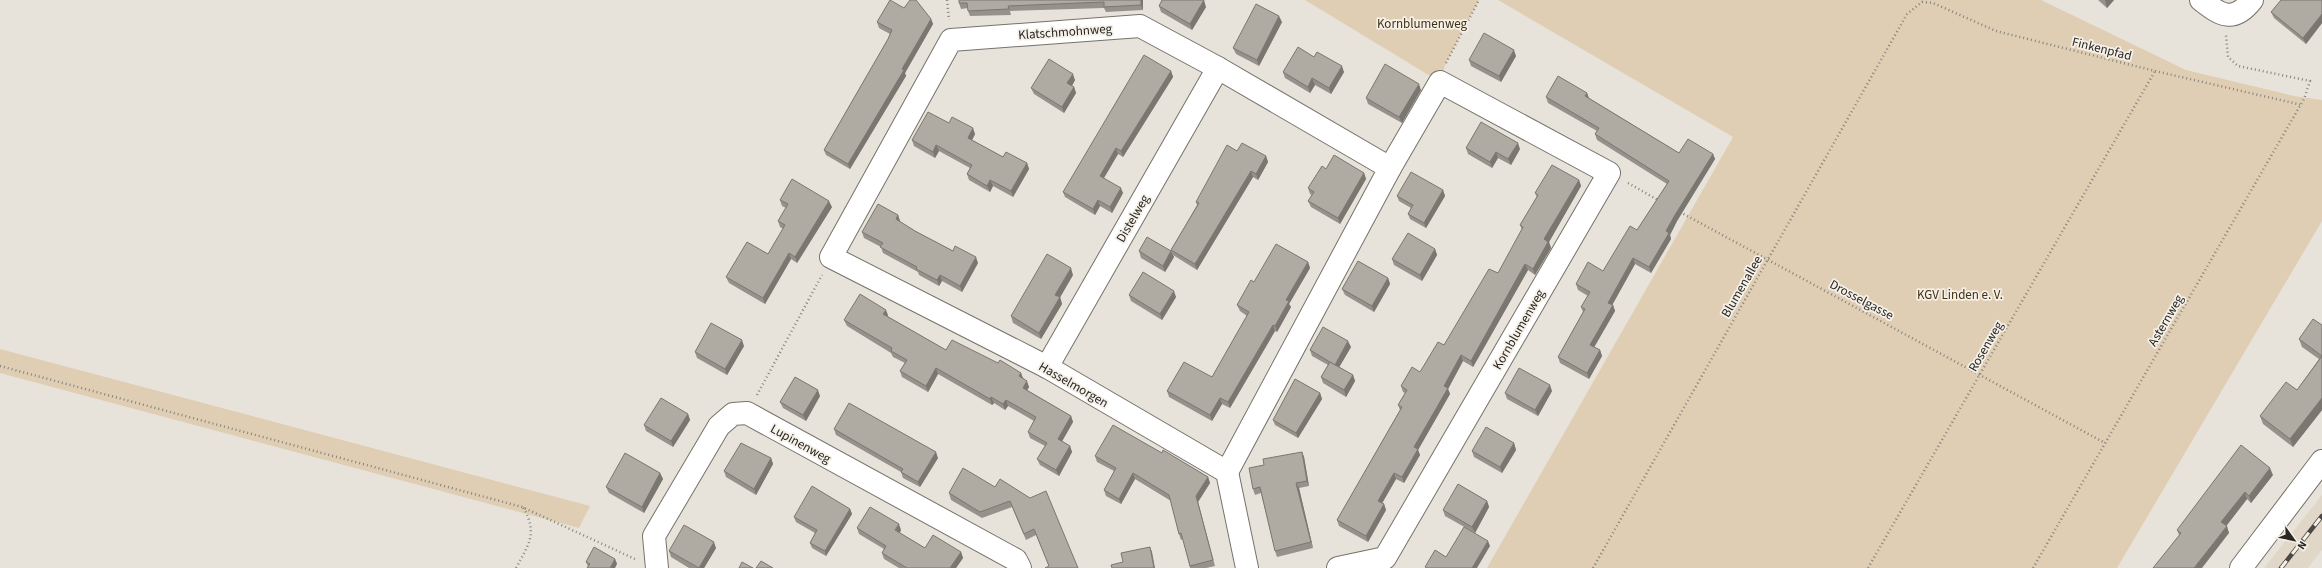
<svg xmlns="http://www.w3.org/2000/svg" width="2322" height="568" font-family="'Source Sans 3',sans-serif">
  <style>
    .built { fill: #e0d7c8 }
    .green { fill: #dfceb3 }
    .lines { fill: none; stroke-linecap: round; stroke-linejoin: round }
    .minor-casing { stroke: #76726a; stroke-width: 24 }
    .path { stroke: #86837d; stroke-width: 2.5; stroke-dasharray: 1 3; stroke-linecap: butt }
    .minor { stroke: #fff; stroke-width: 22 }
    .rail-casing { stroke: #4c4945; stroke-width: 4.5 }
    .rail { stroke: #f5f0e8; stroke-width: 3; stroke-dasharray: 9; stroke-linecap: butt }
    .wall { fill: #96928b }
    .shaded-wall { fill: #7a7771 }
    .building { fill: #afaaa2; stroke: #7a7771 }
    .labels { text-anchor: middle; stroke-width: 3.5; stroke-linejoin: round; paint-order: stroke }
    .park-label { font-size: 13px; fill: #413010; stroke: #f5f0e8 }
    .street-label { font-size: 13px; fill: #292724; stroke: #f5f0e8 }
  </style>
  <rect width="100%" height="100%" fill="#e8e3da"/>
  <!-- built -->
  <path class="built" d="M 2322,495 L 2322,550 L 2308,568 L 2264,568 Z"/>
  <!-- green -->
  <g class="green">
    <path d="M 1305,0 L 1479,0 L 1445,65 L 1440,82 Z"/>
    <path d="M 1498,0 L 2041,0 L 2186,70 L 2294,96 L 2322,100 L 2322,221 L 2117,568 L 1487,568 L 1733,137 Z"/>
    <path d="M 0,349 L 590,506 L 579,528 L 0,373 Z"/>
  </g>
  <g class="lines">
    <defs>
      <g id="minor">
        <path d="M 2201,0 C 2221,16 2234,23 2252,0"/>
        <path d="M 1047,367 L 1218,68"/>
        <path d="M 1227,472 L 1390,168 L 1440,82 L 1609,173 L 1385,558 L 1338,568"/>
        <path d="M 657,568 L 654,536 L 719,426 L 733,414 L 747,413 L 1016,560 L 1020,568"/>
        <path d="M 1247,568 L 1227,472 L 1047,367 L 831,257 L 951,40 L 1140,26 L 1218,68 L 1390,168"/>
        <path d="M 2241,568 L 2322,461"/>
      </g>
    </defs>
    <!-- minor casing -->
    <use href="#minor" class="minor-casing"/>
    <!-- path -->
    <g class="path">
      <path d="M 947,0 L 949,20"/>
      <path d="M 1446,63 L 1479,0"/>
      <path d="M 1628,183 L 1658,200"/>
      <path d="M 1680,212 L 2105,443"/>
      <path d="M 0,366 L 522,507 L 635,559"/>
      <path d="M 757,395 L 822,275"/>
      <path d="M 516,568 C 529,544 538,533 523,507"/>
      <path d="M 1593,568 L 1907,14 L 1922,2 L 1933,3 L 1996,31 L 2155,71 L 2302,105"/>
      <path d="M 1868,568 L 2155,71"/>
      <path d="M 2033,568 L 2304,99 L 2310,81 L 2238,66 L 2228,57 L 2226,35"/>
    </g>
    <!-- minor -->
    <use href="#minor" class="minor"/>
    <defs>
      <path id="rail" d="M 2281,568 L 2322,516"/>
    </defs>
    <!-- rail casing -->
    <use href="#rail" class="rail-casing"/>
    <!-- rail -->
    <use href="#rail" class="rail"/>
  </g>
  <!-- wall -->
  <g class="wall">
    <path d="M 959,0 L 1143,0 L 1143,10 L 1106,12 L 1104,8 L 1010,11 L 1011,15 L 970,16 L 968,11 L 968,8 L 961,9 L 959,3 Z"/>
    <path d="M 2098,0 L 2114,0 L 2107,8 Z"/>
    <path d="M 2322,0 L 2322,23 L 2306,44 L 2274,18 L 2271,12 Z"/>
    <path d="M 1159,6 L 1206,7 L 1192,30 L 1161,12 Z"/>
    <path d="M 904,8 L 931,19 L 933,24 L 905,73 L 906,76 L 850,169 L 826,155 L 824,150 L 888,39 L 890,34 L 879,28 L 877,22 Z"/>
    <path d="M 1282,22 L 1259,66 L 1236,54 L 1233,48 Z"/>
    <path d="M 1516,56 L 1501,82 L 1471,66 L 1469,60 Z"/>
    <path d="M 1314,57 L 1344,72 L 1331,94 L 1315,85 L 1310,93 L 1285,78 L 1283,72 Z"/>
    <path d="M 1171,71 L 1173,77 L 1123,157 L 1118,154 L 1104,178 L 1123,193 L 1112,213 L 1100,206 L 1095,215 L 1065,197 L 1063,192 Z"/>
    <path d="M 1075,80 L 1072,86 L 1074,87 L 1076,93 L 1064,113 L 1034,94 L 1031,88 Z"/>
    <path d="M 1421,90 L 1402,123 L 1368,104 L 1366,98 Z"/>
    <path d="M 1587,93 L 1589,98 L 1679,153 L 1713,154 L 1715,159 L 1677,221 L 1670,235 L 1671,239 L 1651,273 L 1635,264 L 1612,305 L 1613,305 L 1615,311 L 1594,347 L 1600,350 L 1602,356 L 1589,379 L 1560,363 L 1558,357 L 1583,312 L 1581,307 L 1588,296 L 1578,290 L 1576,284 L 1603,271 L 1637,230 L 1667,184 L 1597,140 L 1595,134 L 1597,131 L 1548,103 L 1546,97 Z"/>
    <path d="M 949,123 L 975,134 L 972,140 L 1003,157 L 1027,163 L 1029,169 L 1013,197 L 993,186 L 990,192 L 969,180 L 967,174 L 970,168 L 939,151 L 935,158 L 914,146 L 912,140 Z"/>
    <path d="M 1466,148 L 1520,149 L 1511,165 L 1498,158 L 1492,168 L 1468,154 Z"/>
    <path d="M 1237,151 L 1266,156 L 1268,162 L 1258,180 L 1253,177 L 1197,270 L 1173,255 L 1171,250 L 1197,205 L 1196,202 Z"/>
    <path d="M 1326,169 L 1364,173 L 1366,179 L 1340,224 L 1311,207 L 1308,201 L 1312,195 L 1310,194 L 1308,188 Z"/>
    <path d="M 1579,180 L 1581,186 L 1549,242 L 1551,248 L 1535,275 L 1528,270 L 1473,367 L 1463,361 L 1448,389 L 1450,394 L 1418,450 L 1420,455 L 1404,483 L 1396,479 L 1382,503 L 1384,504 L 1386,510 L 1368,542 L 1339,526 L 1337,520 L 1400,410 L 1398,405 L 1405,393 L 1403,392 L 1401,386 L 1420,372 L 1444,345 L 1498,273 L 1522,230 L 1520,225 L 1537,197 L 1535,193 Z"/>
    <path d="M 1443,190 L 1445,196 L 1426,228 L 1410,219 L 1408,214 L 1411,208 L 1399,201 L 1397,196 Z"/>
    <path d="M 780,200 L 832,207 L 797,263 L 791,259 L 765,304 L 729,283 L 726,277 L 768,254 L 783,229 L 780,227 L 778,221 L 786,208 L 782,206 Z"/>
    <path d="M 898,215 L 900,221 L 900,222 L 915,231 L 953,251 L 978,263 L 962,292 L 942,281 L 939,286 L 919,275 L 918,272 L 883,253 L 881,247 L 864,238 L 862,232 Z"/>
    <path d="M 1435,249 L 1437,255 L 1422,281 L 1394,265 L 1392,259 Z"/>
    <path d="M 1139,251 L 1171,251 L 1174,257 L 1165,272 L 1141,258 Z"/>
    <path d="M 1308,262 L 1310,268 L 1289,304 L 1291,307 L 1277,332 L 1275,331 L 1230,408 L 1222,404 L 1212,421 L 1169,397 L 1167,391 L 1212,377 L 1247,316 L 1240,311 L 1237,305 L 1254,282 Z"/>
    <path d="M 1073,275 L 1060,297 L 1062,304 L 1041,339 L 1013,323 L 1011,316 Z"/>
    <path d="M 1388,278 L 1390,284 L 1374,312 L 1345,295 L 1342,289 Z"/>
    <path d="M 1129,295 L 1176,297 L 1162,320 L 1131,301 Z"/>
    <path d="M 888,315 L 887,316 L 946,350 L 998,363 L 1021,373 L 1023,378 L 1029,387 L 1027,390 L 1071,416 L 1073,422 L 1062,441 L 1070,446 L 1072,452 L 1059,476 L 1040,465 L 1037,459 L 1045,446 L 1030,438 L 1028,432 L 1034,421 L 1008,406 L 1005,410 L 994,403 L 992,405 L 938,374 L 928,392 L 902,377 L 900,371 L 905,363 L 893,357 L 891,353 L 847,326 L 844,320 Z"/>
    <path d="M 2322,325 L 2322,410 L 2293,447 L 2263,424 L 2260,416 L 2297,390 L 2319,359 L 2302,347 L 2299,339 Z"/>
    <path d="M 744,346 L 727,375 L 697,358 L 695,352 Z"/>
    <path d="M 1351,347 L 1339,367 L 1353,375 L 1355,381 L 1346,397 L 1323,383 L 1321,377 L 1328,365 L 1312,356 L 1310,350 Z"/>
    <path d="M 1552,391 L 1538,416 L 1507,399 L 1505,393 Z"/>
    <path d="M 1320,393 L 1322,399 L 1298,438 L 1275,425 L 1273,420 Z"/>
    <path d="M 820,396 L 806,421 L 783,408 L 780,402 Z"/>
    <path d="M 688,414 L 690,420 L 673,447 L 646,431 L 644,425 Z"/>
    <path d="M 834,429 L 938,458 L 920,487 L 903,478 L 901,472 L 836,435 Z"/>
    <path d="M 1514,443 L 1516,450 L 1502,473 L 1474,457 L 1472,451 Z"/>
    <path d="M 1302,452 L 1304,457 L 1309,486 L 1299,488 L 1313,548 L 1277,557 L 1275,551 L 1261,493 L 1255,495 L 1253,489 L 1264,465 Z"/>
    <path d="M 1162,453 L 1208,477 L 1210,483 L 1198,502 L 1215,566 L 1206,568 L 1190,568 L 1183,539 L 1181,540 L 1179,534 L 1171,501 L 1135,479 L 1121,504 L 1106,496 L 1104,490 L 1114,471 L 1097,462 L 1095,456 Z"/>
    <path d="M 771,458 L 773,464 L 756,495 L 726,477 L 724,471 Z"/>
    <path d="M 660,473 L 663,479 L 644,513 L 609,493 L 606,487 Z"/>
    <path d="M 2273,475 L 2251,503 L 2247,499 L 2226,526 L 2229,533 L 2179,535 L 2177,530 Z"/>
    <path d="M 995,487 L 1078,568 L 1049,566 L 1036,535 L 1026,540 L 1012,507 L 982,518 L 951,500 L 949,493 Z"/>
    <path d="M 1487,501 L 1489,507 L 1475,533 L 1445,516 L 1443,510 Z"/>
    <path d="M 850,509 L 852,514 L 826,556 L 812,548 L 810,543 L 815,533 L 796,522 L 794,517 Z"/>
    <path d="M 857,528 L 901,530 L 900,533 L 925,548 L 961,552 L 963,558 L 956,568 L 899,568 L 884,559 L 882,553 L 884,549 L 859,534 Z"/>
    <path d="M 716,548 L 704,568 L 689,568 L 671,557 L 669,551 Z"/>
    <path d="M 615,559 L 617,564 L 588,567 L 586,562 Z"/>
  </g>
  <!-- shaded-wall -->
  <g class="shaded-wall">
    <path d="M 1141,0 L 1143,0 L 1143,10 L 1141,5 Z"/>
    <path d="M 1204,0 L 1206,7 L 1192,30 L 1190,24 Z"/>
    <path d="M 2105,0 L 2114,0 L 2107,8 Z"/>
    <path d="M 2322,14 L 2322,23 L 2306,44 L 2303,38 Z"/>
    <path d="M 1279,16 L 1282,22 L 1259,66 L 1257,60 Z"/>
    <path d="M 931,19 L 933,24 L 905,73 L 906,76 L 850,169 L 848,164 Z"/>
    <path d="M 1514,50 L 1516,56 L 1501,82 L 1499,76 Z"/>
    <path d="M 1342,66 L 1344,72 L 1331,94 L 1329,88 Z"/>
    <path d="M 1171,71 L 1173,77 L 1123,157 L 1121,151 Z"/>
    <path d="M 1073,74 L 1075,80 L 1070,89 L 1067,83 Z"/>
    <path d="M 1312,78 L 1315,85 L 1310,93 L 1308,87 Z"/>
    <path d="M 1419,84 L 1421,90 L 1402,123 L 1399,117 Z"/>
    <path d="M 1074,87 L 1076,93 L 1064,113 L 1062,107 Z"/>
    <path d="M 1587,93 L 1589,99 L 1585,96 Z"/>
    <path d="M 973,128 L 975,134 L 970,144 L 968,138 Z"/>
    <path d="M 1518,143 L 1520,149 L 1511,165 L 1508,159 Z"/>
    <path d="M 936,145 L 939,151 L 935,158 L 933,152 Z"/>
    <path d="M 1116,148 L 1118,154 L 1102,181 L 1100,176 Z"/>
    <path d="M 1496,152 L 1498,158 L 1492,168 L 1490,162 Z"/>
    <path d="M 1713,154 L 1715,159 L 1677,221 L 1670,235 L 1671,239 L 1651,273 L 1649,267 L 1666,231 L 1675,215 Z"/>
    <path d="M 1266,156 L 1268,162 L 1258,180 L 1256,174 Z"/>
    <path d="M 1027,163 L 1029,169 L 1013,197 L 1011,191 Z"/>
    <path d="M 1251,171 L 1253,177 L 1197,270 L 1195,264 Z"/>
    <path d="M 1364,173 L 1366,179 L 1340,224 L 1338,218 Z"/>
    <path d="M 990,180 L 993,186 L 990,192 L 987,186 Z"/>
    <path d="M 1579,180 L 1581,186 L 1549,242 L 1551,248 L 1535,275 L 1533,269 L 1544,239 Z"/>
    <path d="M 1121,188 L 1123,193 L 1112,213 L 1110,207 Z"/>
    <path d="M 1443,190 L 1445,196 L 1426,228 L 1424,223 Z"/>
    <path d="M 1098,200 L 1100,206 L 1095,215 L 1093,209 Z"/>
    <path d="M 829,201 L 832,207 L 797,263 L 795,257 Z"/>
    <path d="M 898,215 L 900,221 L 898,225 L 896,219 Z"/>
    <path d="M 1435,249 L 1437,255 L 1422,281 L 1420,275 Z"/>
    <path d="M 1171,251 L 1174,257 L 1165,272 L 1163,266 Z"/>
    <path d="M 789,253 L 791,259 L 765,304 L 763,298 Z"/>
    <path d="M 976,257 L 978,263 L 962,292 L 960,286 Z"/>
    <path d="M 1633,258 L 1635,264 L 1610,309 L 1608,303 Z"/>
    <path d="M 1308,262 L 1310,268 L 1289,304 L 1291,307 L 1277,332 L 1275,326 L 1286,300 Z"/>
    <path d="M 1525,264 L 1528,270 L 1473,367 L 1471,361 Z"/>
    <path d="M 1071,268 L 1073,275 L 1058,301 L 1055,295 Z"/>
    <path d="M 940,275 L 942,281 L 939,286 L 937,280 Z"/>
    <path d="M 1388,278 L 1390,284 L 1374,312 L 1372,306 Z"/>
    <path d="M 1174,291 L 1176,297 L 1162,320 L 1160,314 Z"/>
    <path d="M 1060,297 L 1062,304 L 1041,339 L 1039,333 Z"/>
    <path d="M 1613,305 L 1615,311 L 1592,351 L 1590,345 Z"/>
    <path d="M 886,310 L 888,315 L 885,320 L 883,314 Z"/>
    <path d="M 1273,325 L 1275,331 L 1230,408 L 1228,402 Z"/>
    <path d="M 742,340 L 744,346 L 727,375 L 725,369 Z"/>
    <path d="M 1348,341 L 1351,347 L 1337,371 L 1335,365 Z"/>
    <path d="M 1600,350 L 1602,356 L 1589,379 L 1587,373 Z"/>
    <path d="M 1461,355 L 1463,361 L 1448,389 L 1450,394 L 1418,450 L 1420,455 L 1404,483 L 1402,477 L 1414,447 L 1444,386 Z"/>
    <path d="M 936,368 L 938,374 L 928,392 L 926,386 Z"/>
    <path d="M 1021,373 L 1023,379 L 1019,376 Z"/>
    <path d="M 1353,375 L 1355,381 L 1346,397 L 1344,390 Z"/>
    <path d="M 1027,381 L 1029,387 L 1025,394 L 1023,388 Z"/>
    <path d="M 1550,385 L 1552,391 L 1538,416 L 1535,410 Z"/>
    <path d="M 818,390 L 820,396 L 806,421 L 803,415 Z"/>
    <path d="M 1320,393 L 1322,399 L 1298,438 L 1296,433 Z"/>
    <path d="M 991,397 L 994,403 L 992,405 L 990,399 Z"/>
    <path d="M 1220,398 L 1222,404 L 1212,421 L 1210,415 Z"/>
    <path d="M 2322,398 L 2322,410 L 2293,447 L 2290,439 Z"/>
    <path d="M 1006,400 L 1008,406 L 1005,410 L 1003,404 Z"/>
    <path d="M 688,414 L 690,420 L 673,447 L 671,441 Z"/>
    <path d="M 1071,416 L 1073,422 L 1060,445 L 1058,439 Z"/>
    <path d="M 1514,443 L 1516,450 L 1502,473 L 1500,467 Z"/>
    <path d="M 1070,446 L 1072,452 L 1059,476 L 1056,470 Z"/>
    <path d="M 936,452 L 938,458 L 920,487 L 918,482 Z"/>
    <path d="M 1302,452 L 1304,457 L 1309,486 L 1307,481 Z"/>
    <path d="M 771,458 L 773,464 L 756,495 L 754,489 Z"/>
    <path d="M 2270,468 L 2273,475 L 2251,503 L 2249,496 Z"/>
    <path d="M 660,473 L 663,479 L 644,513 L 642,507 Z"/>
    <path d="M 1133,473 L 1135,479 L 1121,504 L 1119,499 Z"/>
    <path d="M 1394,473 L 1396,479 L 1380,507 L 1378,501 Z"/>
    <path d="M 1208,477 L 1210,483 L 1198,502 L 1215,566 L 1196,496 Z"/>
    <path d="M 1296,483 L 1299,488 L 1313,548 L 1311,542 Z"/>
    <path d="M 2245,492 L 2247,499 L 2224,529 L 2221,522 Z"/>
    <path d="M 1487,501 L 1489,507 L 1475,533 L 1472,527 Z"/>
    <path d="M 1384,504 L 1386,510 L 1368,542 L 1366,536 Z"/>
    <path d="M 850,509 L 852,514 L 826,556 L 825,551 Z"/>
    <path d="M 899,524 L 901,530 L 897,537 L 895,530 Z"/>
    <path d="M 2227,526 L 2229,533 L 2202,568 L 2194,568 Z"/>
    <path d="M 1488,541 L 1490,546 L 1477,568 L 1472,568 Z"/>
    <path d="M 714,542 L 716,548 L 704,568 L 699,568 Z"/>
    <path d="M 1150,547 L 1152,552 L 1155,568 L 1154,568 Z"/>
    <path d="M 961,552 L 963,558 L 956,568 L 950,568 Z"/>
    <path d="M 615,559 L 617,564 L 615,568 L 610,568 Z"/>
  </g>
  <!-- building -->
  <g class="building">
    <path d="M 890,0 L 904,8 L 910,0 L 916,0 L 931,19 L 902,69 L 904,70 L 848,164 L 824,150 L 888,39 L 892,30 L 877,22 Z"/>
    <path d="M 959,0 L 1141,0 L 1141,5 L 1104,7 L 1104,2 L 1008,6 L 1009,9 L 968,11 L 967,3 L 959,3 Z"/>
    <path d="M 1162,0 L 1204,0 L 1190,24 L 1159,6 Z"/>
    <path d="M 2281,0 L 2322,0 L 2322,14 L 2303,38 L 2271,12 Z"/>
    <path d="M 1256,4 L 1279,16 L 1257,60 L 1233,48 Z"/>
    <path d="M 1484,33 L 1514,50 L 1499,76 L 1469,60 Z"/>
    <path d="M 1298,47 L 1314,57 L 1317,52 L 1342,66 L 1329,88 L 1312,78 L 1308,87 L 1283,72 Z"/>
    <path d="M 1144,55 L 1171,71 L 1121,151 L 1116,148 L 1100,176 L 1121,188 L 1110,207 L 1098,200 L 1093,209 L 1063,192 Z"/>
    <path d="M 1049,59 L 1073,74 L 1067,83 L 1074,87 L 1062,107 L 1031,88 Z"/>
    <path d="M 1385,64 L 1419,84 L 1399,117 L 1366,98 Z"/>
    <path d="M 1558,76 L 1587,93 L 1585,96 L 1679,153 L 1688,139 L 1713,154 L 1675,215 L 1666,231 L 1669,233 L 1649,267 L 1633,258 L 1608,303 L 1613,305 L 1590,345 L 1600,350 L 1587,373 L 1558,357 L 1585,309 L 1581,307 L 1590,292 L 1576,284 L 1588,262 L 1603,271 L 1630,226 L 1637,230 L 1669,181 L 1595,134 L 1599,128 L 1546,97 Z"/>
    <path d="M 928,112 L 949,123 L 952,117 L 973,128 L 968,138 L 1003,157 L 1006,152 L 1027,163 L 1011,191 L 990,180 L 987,186 L 967,174 L 972,165 L 936,145 L 933,152 L 912,140 Z"/>
    <path d="M 1481,122 L 1518,143 L 1508,159 L 1496,152 L 1490,162 L 1466,148 Z"/>
    <path d="M 1242,143 L 1266,156 L 1256,174 L 1251,171 L 1195,264 L 1171,250 L 1199,203 L 1196,202 L 1227,145 L 1237,151 Z"/>
    <path d="M 1334,155 L 1364,173 L 1338,218 L 1308,201 L 1314,192 L 1308,188 L 1322,166 L 1326,169 Z"/>
    <path d="M 1552,165 L 1579,180 L 1544,239 L 1548,242 L 1533,269 L 1525,264 L 1471,361 L 1461,355 L 1444,386 L 1448,388 L 1414,447 L 1418,449 L 1402,477 L 1394,473 L 1378,501 L 1384,504 L 1366,536 L 1337,520 L 1402,407 L 1398,405 L 1407,390 L 1401,386 L 1412,367 L 1420,372 L 1438,342 L 1444,345 L 1489,269 L 1498,273 L 1523,227 L 1520,225 L 1538,195 L 1535,193 Z"/>
    <path d="M 1411,172 L 1443,190 L 1424,223 L 1408,214 L 1413,205 L 1397,196 Z"/>
    <path d="M 792,179 L 829,201 L 795,257 L 789,253 L 763,298 L 726,277 L 747,242 L 768,254 L 785,225 L 778,221 L 788,204 L 780,200 Z"/>
    <path d="M 878,204 L 898,215 L 896,219 L 915,231 L 953,251 L 955,246 L 976,257 L 960,286 L 940,275 L 937,280 L 916,269 L 917,267 L 880,247 L 883,243 L 862,232 Z"/>
    <path d="M 1408,233 L 1435,249 L 1420,275 L 1392,259 Z"/>
    <path d="M 1147,237 L 1171,251 L 1163,266 L 1139,251 Z"/>
    <path d="M 1276,244 L 1308,262 L 1286,300 L 1289,301 L 1275,326 L 1273,325 L 1228,402 L 1220,398 L 1210,415 L 1167,391 L 1184,362 L 1212,377 L 1249,312 L 1237,305 L 1251,280 L 1254,282 Z"/>
    <path d="M 1047,254 L 1071,268 L 1055,295 L 1060,297 L 1039,333 L 1011,316 Z"/>
    <path d="M 1358,261 L 1388,278 L 1372,306 L 1342,289 Z"/>
    <path d="M 1143,272 L 1174,291 L 1160,314 L 1129,295 Z"/>
    <path d="M 860,294 L 886,310 L 883,314 L 946,350 L 952,340 L 998,363 L 1000,360 L 1021,373 L 1019,376 L 1027,381 L 1023,388 L 1071,416 L 1058,439 L 1070,446 L 1056,470 L 1037,459 L 1047,443 L 1028,432 L 1036,417 L 1006,400 L 1003,404 L 991,397 L 990,399 L 936,368 L 926,386 L 900,371 L 907,360 L 891,351 L 892,348 L 844,320 Z"/>
    <path d="M 2313,319 L 2322,325 L 2322,398 L 2290,439 L 2260,416 L 2286,382 L 2297,390 L 2322,356 L 2299,339 Z"/>
    <path d="M 711,323 L 742,340 L 725,369 L 695,352 Z"/>
    <path d="M 1323,327 L 1348,341 L 1335,365 L 1310,350 Z"/>
    <path d="M 1330,362 L 1353,375 L 1344,390 L 1321,377 Z"/>
    <path d="M 1519,368 L 1550,385 L 1535,410 L 1505,393 Z"/>
    <path d="M 795,377 L 818,390 L 803,415 L 780,402 Z"/>
    <path d="M 1295,379 L 1320,393 L 1296,433 L 1273,420 Z"/>
    <path d="M 661,398 L 688,414 L 671,441 L 644,425 Z"/>
    <path d="M 849,403 L 936,452 L 918,482 L 901,472 L 903,469 L 834,429 Z"/>
    <path d="M 1113,425 L 1162,453 L 1163,450 L 1208,477 L 1196,496 L 1213,560 L 1190,566 L 1181,533 L 1179,534 L 1169,495 L 1133,473 L 1119,499 L 1104,490 L 1116,468 L 1095,456 Z"/>
    <path d="M 1486,427 L 1514,443 L 1500,467 L 1472,451 Z"/>
    <path d="M 741,443 L 771,458 L 754,489 L 724,471 Z"/>
    <path d="M 2241,445 L 2270,468 L 2249,496 L 2245,492 L 2221,522 L 2227,526 L 2194,568 L 2153,568 L 2181,533 L 2177,530 Z"/>
    <path d="M 1302,452 L 1307,481 L 1296,483 L 1311,542 L 1275,551 L 1260,487 L 1253,489 L 1249,468 L 1264,465 L 1263,459 Z"/>
    <path d="M 625,453 L 660,473 L 642,507 L 606,487 Z"/>
    <path d="M 963,468 L 995,487 L 1000,479 L 1030,498 L 1046,491 L 1078,568 L 1045,568 L 1049,566 L 1034,529 L 1024,534 L 1010,501 L 980,512 L 949,493 Z"/>
    <path d="M 1458,484 L 1487,501 L 1472,527 L 1443,510 Z"/>
    <path d="M 812,486 L 850,509 L 825,551 L 810,543 L 817,530 L 794,517 Z"/>
    <path d="M 870,507 L 899,524 L 895,530 L 925,548 L 933,535 L 961,552 L 950,568 L 907,568 L 882,553 L 886,546 L 857,528 Z"/>
    <path d="M 684,525 L 714,542 L 699,568 L 669,551 Z"/>
    <path d="M 1464,527 L 1488,541 L 1472,568 L 1427,568 L 1425,567 L 1435,550 L 1446,557 Z"/>
    <path d="M 594,547 L 615,559 L 610,568 L 587,568 L 590,564 L 586,562 Z"/>
    <path d="M 1150,547 L 1154,568 L 1112,568 L 1111,565 L 1123,562 L 1121,553 Z"/>
    <path d="M 761,561 L 773,568 L 756,568 Z"/>
    <path d="M 742,562 L 753,568 L 739,568 Z"/>
  </g>
  <g class="labels">
    <!-- park labels -->
    <g class="park-label">
      <text x="1422" y="28">Kornblumenweg</text>
      <text x="1960" y="299">KGV Linden e. V.</text>
    </g>
    <!-- street labels -->
    <g class="street-label">
      <text transform="translate(1065 31) rotate(-4)" y="5">Klatschmohnweg</text>
      <text transform="translate(2102 48) rotate(14)" y="5">Finkenpfad</text>
      <text transform="translate(1132 218) rotate(-60)" y="5">Distelweg</text>
      <text transform="translate(1741 286) rotate(-60)" y="5">Blumenallee</text>
      <text transform="translate(1862 299) rotate(28)" y="5">Drosselgasse</text>
      <text transform="translate(2165 320) rotate(-60)" y="5">Asternweg</text>
      <text transform="translate(1518 329) rotate(-60)" y="5">Kornblumenweg</text>
      <text transform="translate(1985 346) rotate(-60)" y="5">Rosenweg</text>
      <text transform="translate(1074 384) rotate(30)" y="5">Hasselmorgen</text>
      <text transform="translate(801 443) rotate(29)" y="5">Lupinenweg</text>
    </g>
  </g>
  <!-- north arrow -->
  <g transform="translate(2294 540) rotate(123)" stroke="#f5f0e8" stroke-width="3" paint-order="stroke">
  <path d="M0-3L7 15L0 10L-7 15Z" fill="#292724"/>
  <text y="-6" font-size="11" font-weight="bold" text-anchor="middle" fill="#292724">N</text>
  </g>
</svg>
